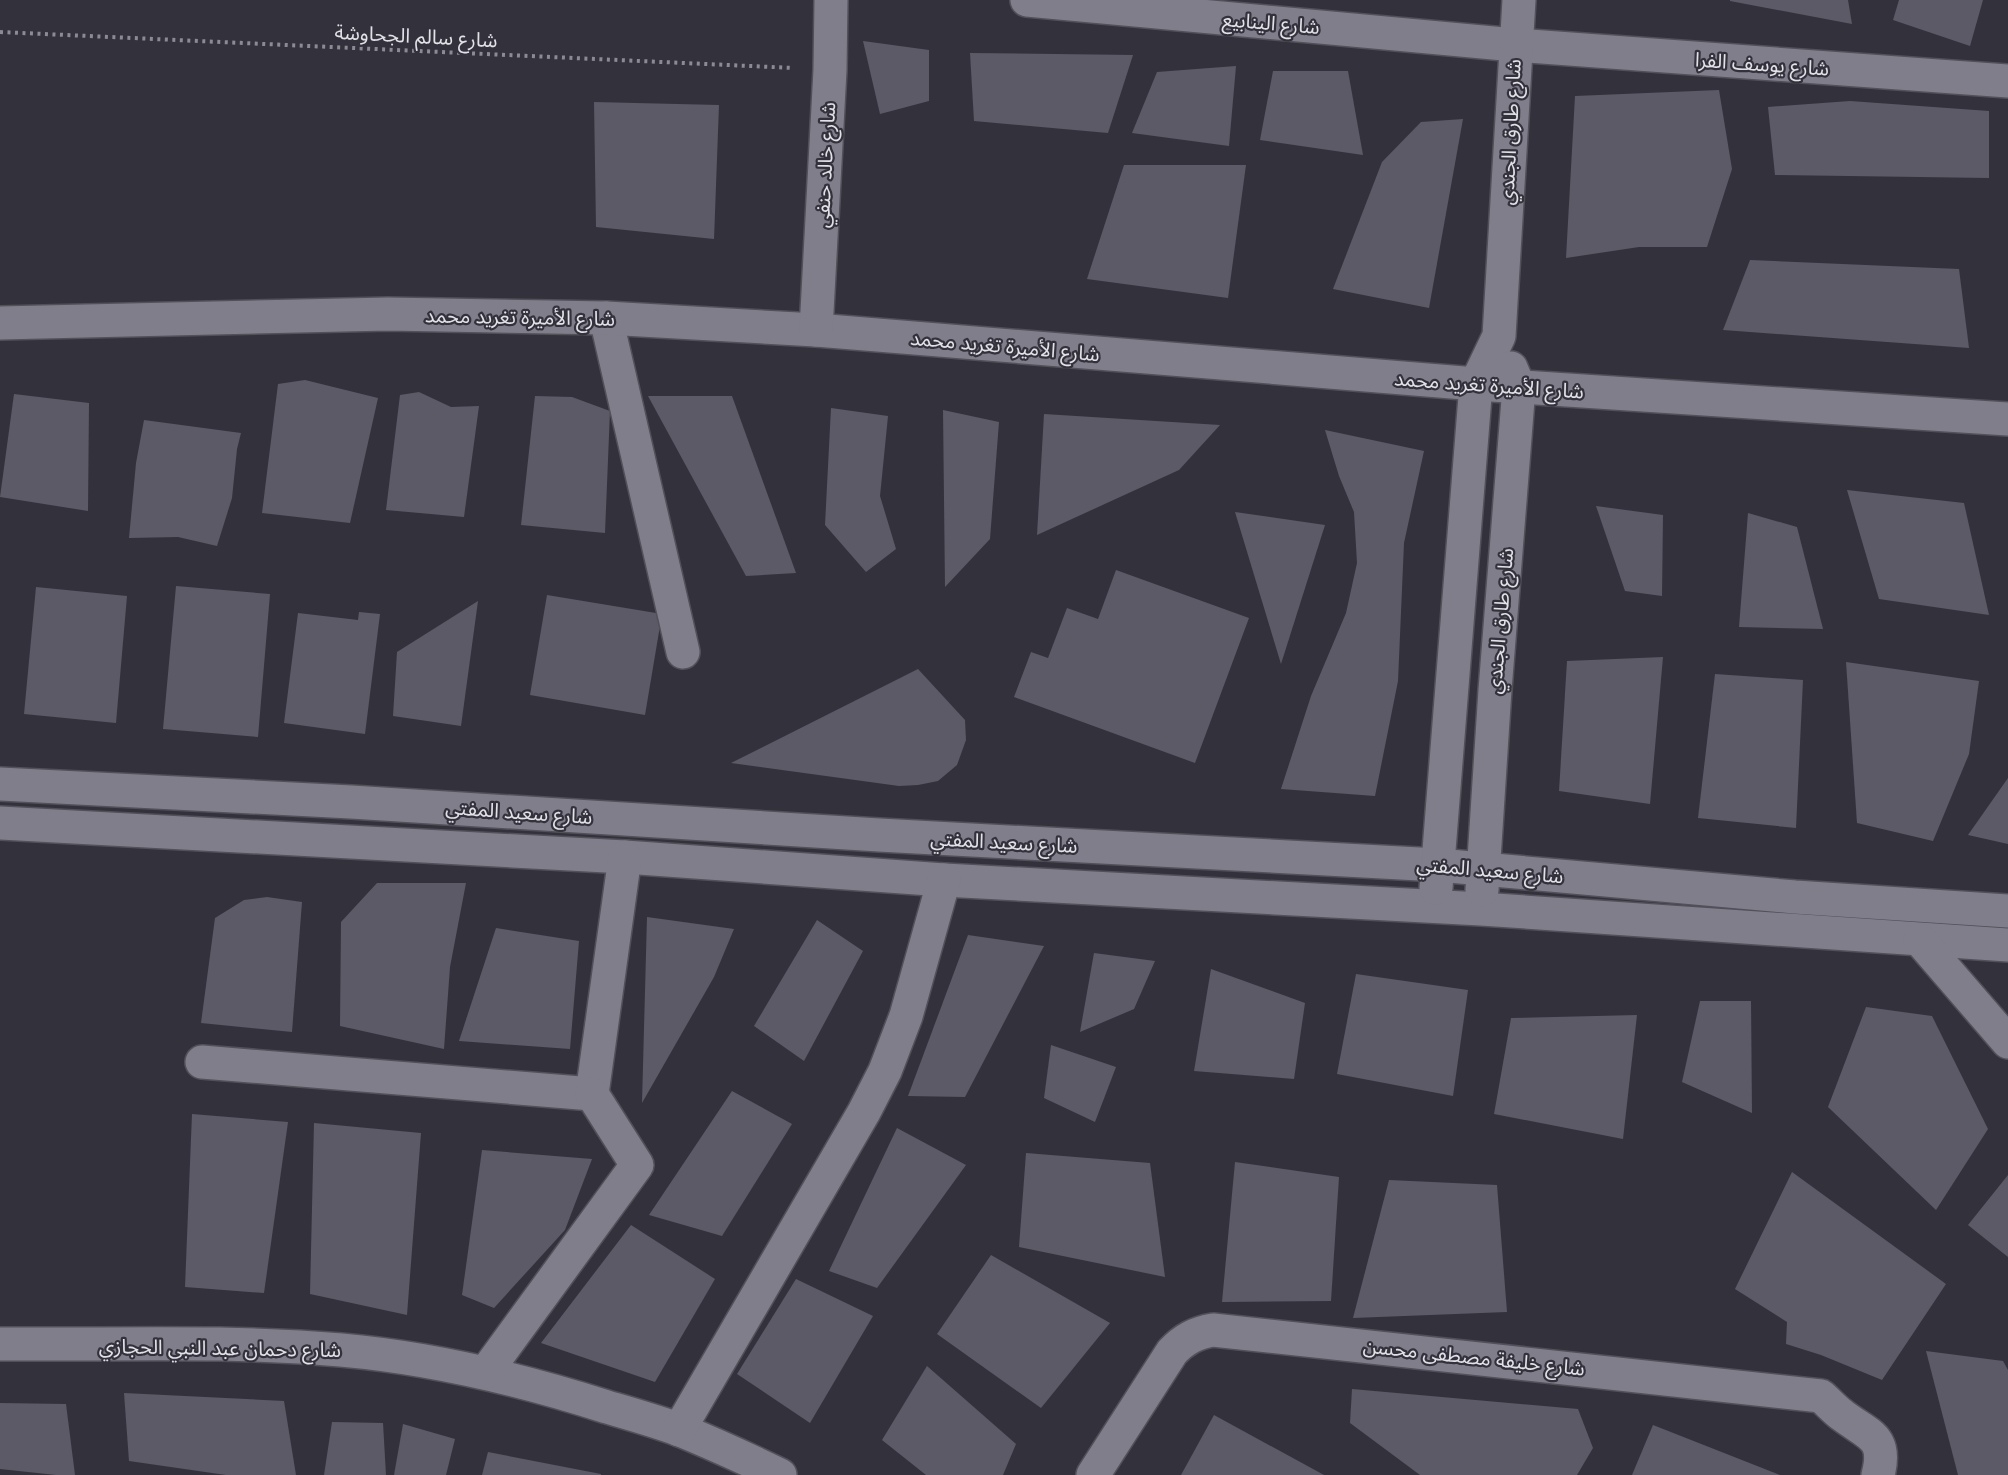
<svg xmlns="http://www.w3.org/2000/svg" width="2008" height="1475" viewBox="0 0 2008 1475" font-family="Lora,'Noto Sans Arabic',serif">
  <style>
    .building { fill: #5b5a66 }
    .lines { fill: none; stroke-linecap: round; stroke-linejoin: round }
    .minor-casing { stroke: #52515a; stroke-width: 36 }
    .path { stroke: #8c8b94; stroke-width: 4; stroke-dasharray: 3 4.5; stroke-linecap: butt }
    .minor { stroke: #7f7e8a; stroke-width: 33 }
    .labels { text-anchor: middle; stroke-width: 4.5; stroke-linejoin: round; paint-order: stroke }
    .street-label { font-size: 20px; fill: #e2e1e8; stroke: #33323c }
  </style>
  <rect width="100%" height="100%" fill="#33323c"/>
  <g class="building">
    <polygon points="1730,0 1848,0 1852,24 1730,1"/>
    <polygon points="1899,0 1983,0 1970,46 1893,20"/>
    <polygon points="863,41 929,50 929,101 880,114"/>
    <polygon points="970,53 1133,55 1108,133 974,121"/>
    <polygon points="1236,66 1229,146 1132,133 1157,72"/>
    <polygon points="1273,71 1348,71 1363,155 1260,140"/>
    <polygon points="1719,90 1732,169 1707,247 1639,247 1566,258 1575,96"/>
    <polygon points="1850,101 1989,111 1989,178 1775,175 1768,107"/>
    <polygon points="594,102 719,105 714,239 596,227"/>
    <polygon points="1463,119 1429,308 1333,289 1382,162 1421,122"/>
    <polygon points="1124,165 1246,165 1228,298 1087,279"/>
    <polygon points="1750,260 1959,269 1969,348 1723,330"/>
    <polygon points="305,380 378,398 350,523 262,513 278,384"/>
    <polygon points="419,392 451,407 479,406 464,517 386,510 400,395"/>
    <polygon points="14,394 89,403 88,511 0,497"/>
    <polygon points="535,396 572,397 610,411 605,533 521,525"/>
    <polygon points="648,396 732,396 796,573 746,576"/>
    <polygon points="831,408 888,416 880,496 896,549 866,572 825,525"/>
    <polygon points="943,410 999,422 990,539 945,587"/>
    <polygon points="1044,414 1220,425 1179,470 1037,535"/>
    <polygon points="144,420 241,433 237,449 232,498 217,546 178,537 129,538 136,463"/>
    <polygon points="1325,430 1424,451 1404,543 1398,681 1375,796 1281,789 1311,696 1346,613 1357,563 1354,512 1339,476"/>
    <polygon points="1847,490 1964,503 1989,615 1879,599"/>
    <polygon points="1596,506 1663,515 1662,596 1625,591"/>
    <polygon points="1235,512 1325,525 1281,664"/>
    <polygon points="1748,513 1797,527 1823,629 1739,627"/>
    <polygon points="1116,570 1249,618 1195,763 1014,697 1031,652 1048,658 1067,608 1098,619"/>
    <polygon points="176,586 270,594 258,737 163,729"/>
    <polygon points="36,587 127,596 116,723 24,714"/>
    <polygon points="547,595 662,614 645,715 530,695"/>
    <polygon points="478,601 461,726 393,716 397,652"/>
    <polygon points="359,612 380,614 365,734 284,723 298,613 358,620"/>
    <polygon points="1663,657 1650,804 1559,791 1567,661"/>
    <polygon points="1846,662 1979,681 1969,754 1933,841 1857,823"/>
    <polygon points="918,669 965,720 966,740 957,765 938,781 918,785 899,786 731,763"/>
    <polygon points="1715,674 1803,680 1796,828 1698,818"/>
    <polygon points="2008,778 2008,844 1968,835"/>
    <polygon points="377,883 466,883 450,967 444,1049 340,1026 341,922"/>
    <polygon points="267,897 302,902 292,1032 201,1023 215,918 244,900"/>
    <polygon points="647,917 734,929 714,977 642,1103"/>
    <polygon points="817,920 863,951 804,1061 754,1026"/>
    <polygon points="496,928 579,941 570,1049 459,1041"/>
    <polygon points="968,935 1044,946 965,1097 908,1096"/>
    <polygon points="1094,953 1155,961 1134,1009 1080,1032"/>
    <polygon points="1211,969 1305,1003 1294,1079 1194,1071"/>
    <polygon points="1356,974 1468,990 1453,1096 1337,1074"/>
    <polygon points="1700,1001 1751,1001 1752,1113 1682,1082"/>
    <polygon points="1866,1007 1932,1016 1988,1129 1936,1210 1828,1107"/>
    <polygon points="1637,1015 1623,1139 1494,1114 1511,1018"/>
    <polygon points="1051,1045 1116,1067 1095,1122 1044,1098"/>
    <polygon points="732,1091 792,1124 722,1236 649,1215"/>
    <polygon points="192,1114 288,1122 264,1293 185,1287"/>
    <polygon points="314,1123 421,1133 407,1315 310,1294"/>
    <polygon points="897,1128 966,1165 877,1288 829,1271"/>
    <polygon points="482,1150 592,1159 565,1230 494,1308 462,1295"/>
    <polygon points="1026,1153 1150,1163 1165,1277 1019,1247"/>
    <polygon points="1235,1162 1339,1177 1331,1301 1222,1302"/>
    <polygon points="1792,1172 1946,1284 1882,1380 1821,1355 1786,1344 1787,1322 1735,1289"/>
    <polygon points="2008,1175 2008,1257 1968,1225"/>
    <polygon points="1389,1180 1497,1185 1507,1312 1353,1318"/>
    <polygon points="631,1225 715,1279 655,1382 541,1343"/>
    <polygon points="991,1255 1110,1323 1041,1408 937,1334"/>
    <polygon points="796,1279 873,1316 810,1423 737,1374"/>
    <polygon points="1926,1351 2003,1361 2008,1370 2008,1475 1958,1475"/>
    <polygon points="927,1366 1016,1444 1003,1475 926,1475 882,1440"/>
    <polygon points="1352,1389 1578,1409 1593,1448 1577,1475 1420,1475 1350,1423"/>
    <polygon points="124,1393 284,1401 296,1475 226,1475 129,1461"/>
    <polygon points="0,1403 66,1404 75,1475 56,1475 0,1469"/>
    <polygon points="1214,1415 1324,1475 1181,1475"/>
    <polygon points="332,1422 383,1423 386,1475 324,1475"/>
    <polygon points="403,1424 455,1439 446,1475 394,1475"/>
    <polygon points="1653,1425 1780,1475 1632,1475"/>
    <polygon points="488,1452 601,1474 601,1475 482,1475"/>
  </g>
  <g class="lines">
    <defs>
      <g id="minor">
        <polyline points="1027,0 1515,45 2008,81"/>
        <polyline points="606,318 683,652"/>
        <polyline points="0,323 388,314 606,318 816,330 1476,384 2008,419"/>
        <polyline points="816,330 830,70 831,0"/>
        <polyline points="0,784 351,802 879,835 1438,865 1795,897 2008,911"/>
        <polyline points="0,823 625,857 944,880 1481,909 2008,945"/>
        <polyline points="1436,888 1476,384 1499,336 1519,0"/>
        <polyline points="1482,890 1495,690 1519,387 1511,368"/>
        <polyline points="1920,940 2008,1042"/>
        <polyline points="202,1062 592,1094 625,857"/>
        <path d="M 0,1344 C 113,1345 228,1340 341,1350 C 432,1358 520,1379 607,1407 C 631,1414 656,1421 680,1430 C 714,1444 747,1459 780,1475"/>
        <polyline points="486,1372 637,1165 592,1094"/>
        <polyline points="679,1430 864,1112 885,1071 906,1016 944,880"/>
        <path d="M 1093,1475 L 1172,1352 C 1184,1339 1196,1333 1213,1330 L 1821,1396 C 1828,1402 1835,1410 1842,1415 C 1868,1435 1888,1436 1878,1475"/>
      </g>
    </defs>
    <use href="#minor" class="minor-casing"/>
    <polyline class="path" points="0,32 794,68"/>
    <use href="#minor" class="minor"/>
  </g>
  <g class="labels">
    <g class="street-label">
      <text transform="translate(1271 23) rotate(5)" y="7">شارع الينابيع</text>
      <text transform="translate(416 36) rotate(3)" y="7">شارع سالم الجحاوشة</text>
      <text transform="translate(1762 64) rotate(4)" y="7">شارع يوسف الفرا</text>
      <text transform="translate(1510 132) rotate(-87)" y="7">شارع طارق الجندي</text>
      <text transform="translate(825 165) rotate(-87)" y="7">شارع خالد حنفي</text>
      <text transform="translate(520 317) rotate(1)" y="7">شارع الأميرة تغريد محمد</text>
      <text transform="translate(1005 346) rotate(5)" y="7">شارع الأميرة تغريد محمد</text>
      <text transform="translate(1489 385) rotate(4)" y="7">شارع الأميرة تغريد محمد</text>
      <text transform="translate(1500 621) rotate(-85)" y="7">شارع طارق الجندي</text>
      <text transform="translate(519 812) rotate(4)" y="7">شارع سعيد المفتي</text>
      <text transform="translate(1004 842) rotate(3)" y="7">شارع سعيد المفتي</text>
      <text transform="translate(1490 870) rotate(5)" y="7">شارع سعيد المفتي</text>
      <text transform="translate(220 1348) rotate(1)" y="7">شارع دحمان عبد النبي الحجازي</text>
      <text transform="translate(1474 1357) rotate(6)" y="7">شارع خليفة مصطفى محسن</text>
    </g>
  </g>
</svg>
